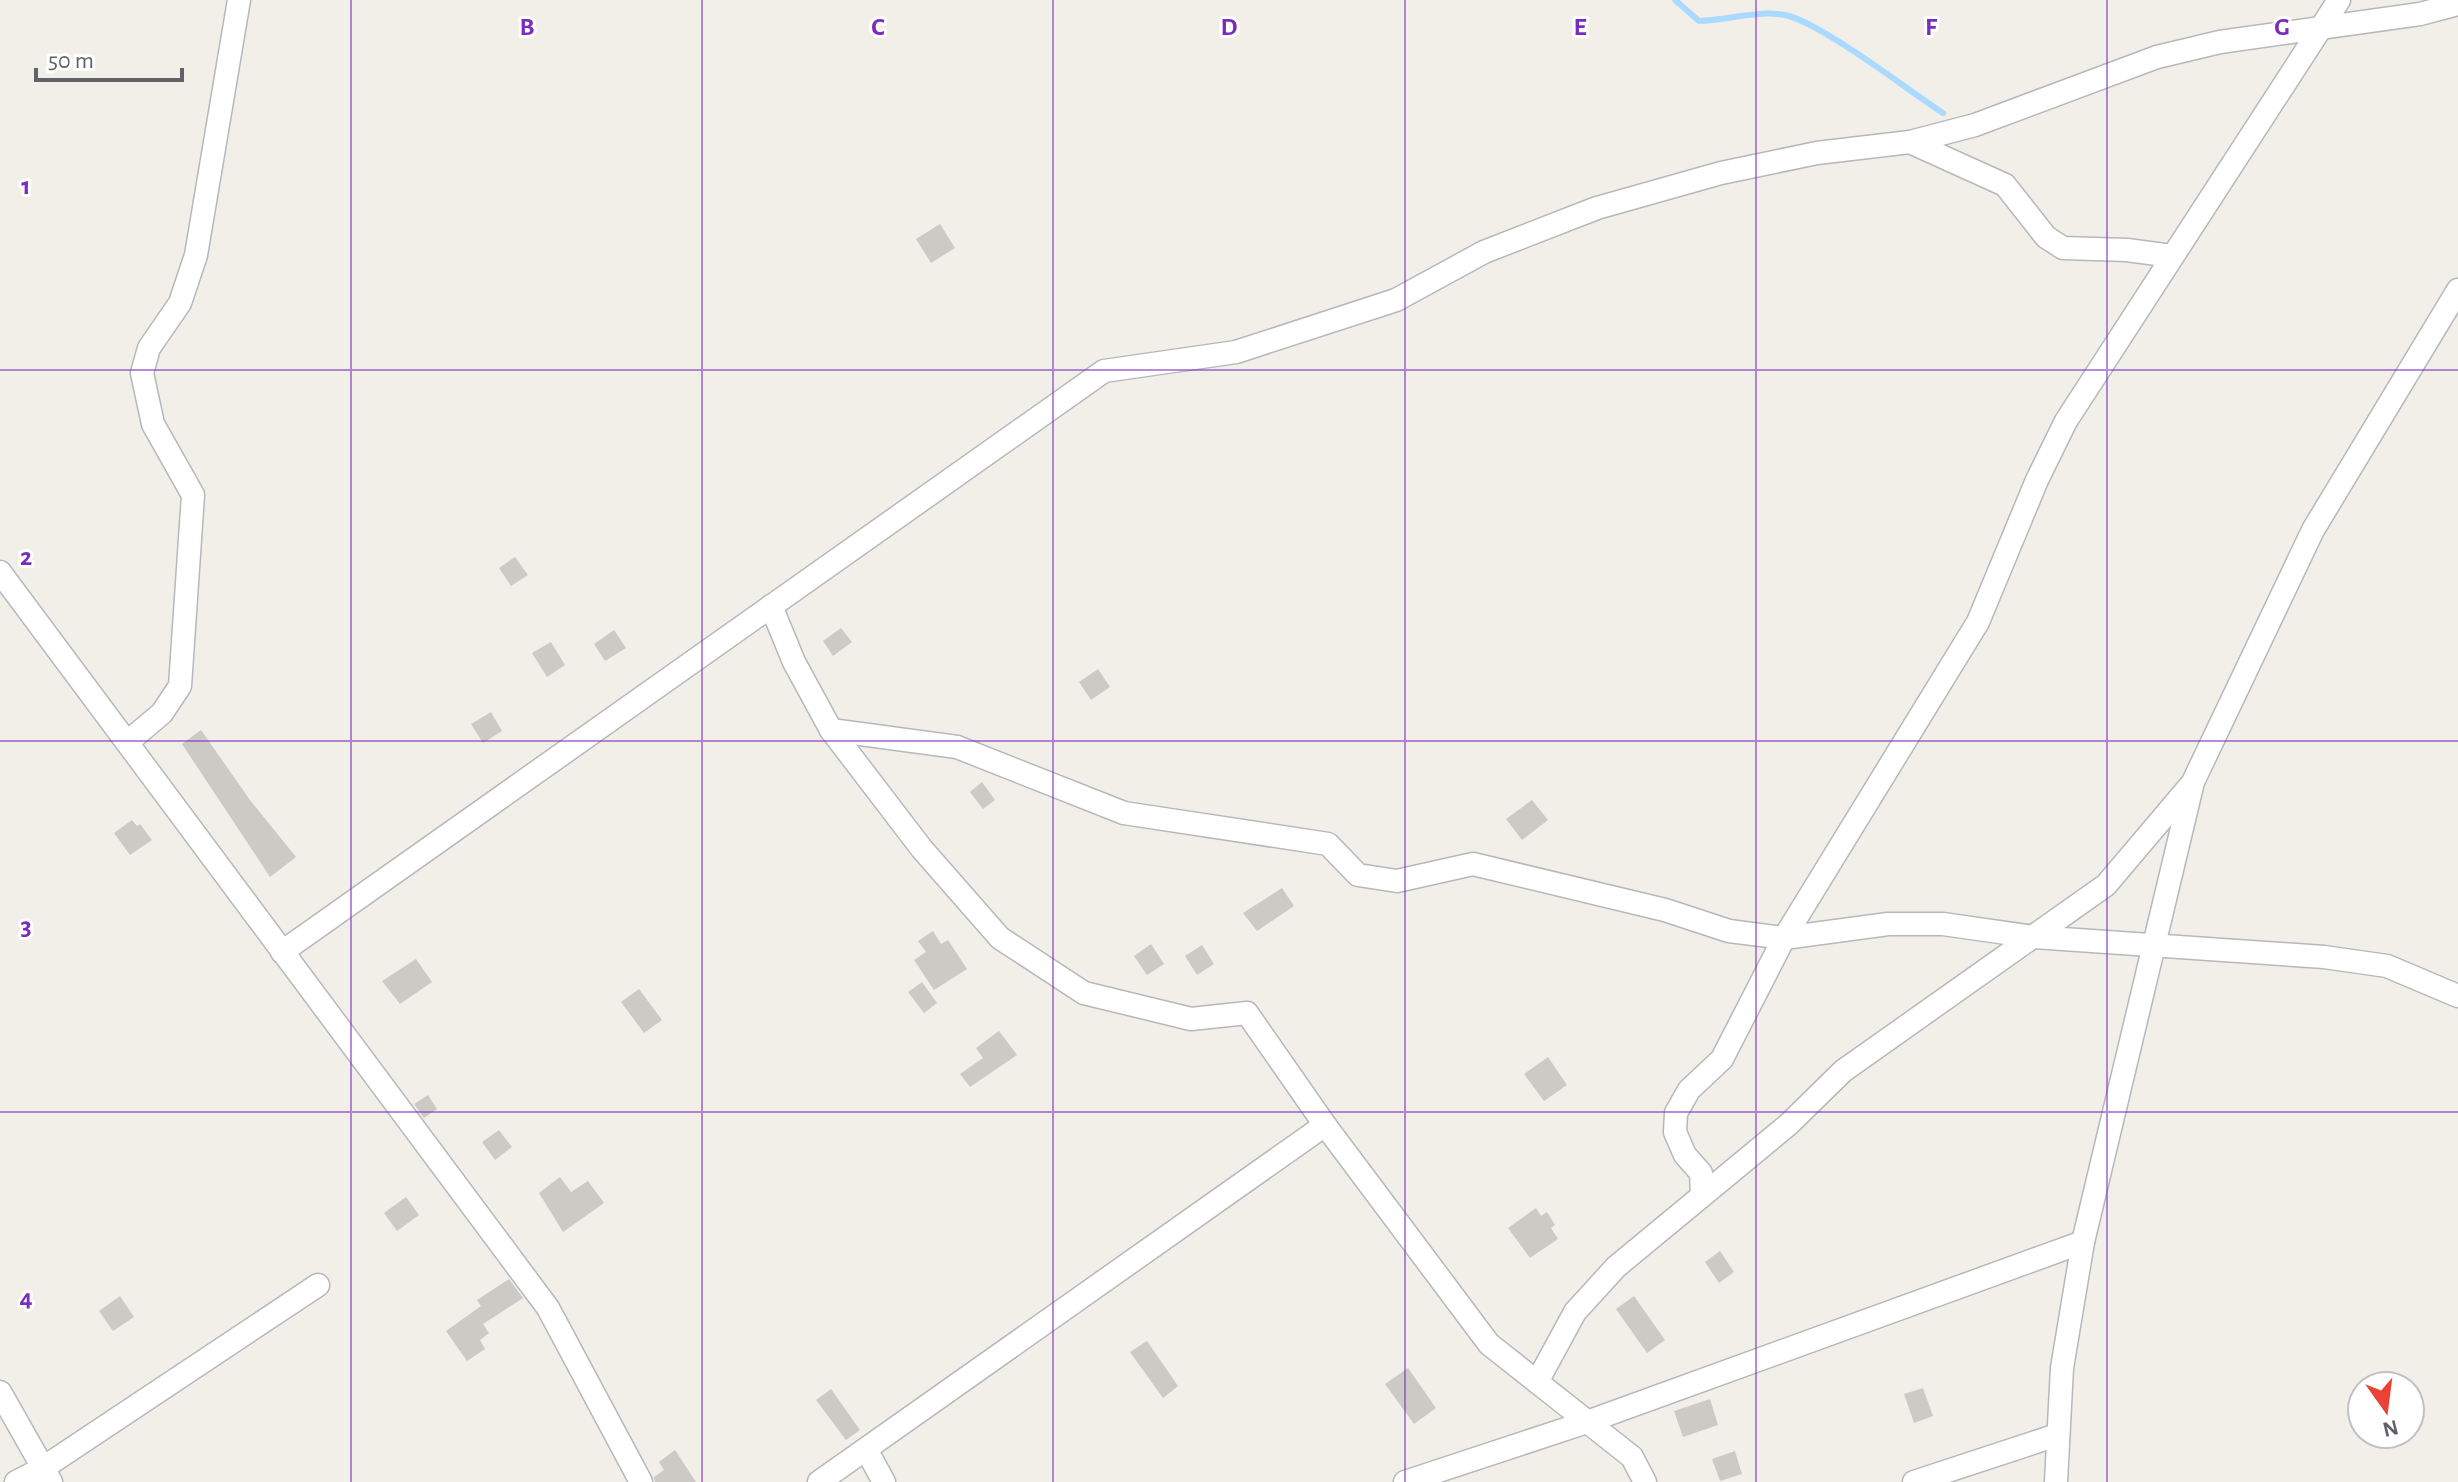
<svg xmlns="http://www.w3.org/2000/svg" width="2458" height="1482" viewBox="0 0 2458 1482" font-family="'Alegreya Sans',sans-serif">
  <style>
    .lines { fill: none; stroke-linecap: round; stroke-linejoin: round }
    .stream { stroke: #aadaff; stroke-width: 6 }
    .building { fill: #cccac5 }
    .minor-casing { stroke: #b5b8bc; stroke-width: 25 }
    .minor { stroke: #fff; stroke-width: 22 }
    .grid { fill: none; stroke: #7b2cbf; stroke-width: 2; stroke-opacity: 0.55 }
    .grid-label { font-size: 26px; text-anchor: middle; font-weight: bold; fill: #7b2cbf; stroke: #fff; stroke-width: 6; stroke-linejoin: round; paint-order: stroke }
  </style>
  <rect width="100%" height="100%" fill="#f1efe8"/>
  <g class="lines">
    <path class="stream" d="M 1675,0 L 1699,21 C 1729,20 1756,10 1785,15 C 1820,22 1909,91 1943,113"/>
  </g>
  <g class="building">
    <polygon points="940,224 955,248 931,263 916,239"/>
    <polygon points="515,557 528,575 511,586 499,568"/>
    <polygon points="841,628 852,642 833,656 823,641"/>
    <polygon points="614,630 626,648 605,661 594,644"/>
    <polygon points="551,642 565,665 547,677 532,653"/>
    <polygon points="1098,669 1110,687 1091,700 1079,682"/>
    <polygon points="491,712 502,731 483,743 471,724"/>
    <polygon points="201,730 250,800 296,857 270,877 182,744"/>
    <polygon points="982,782 995,800 983,809 970,792"/>
    <polygon points="1532,800 1548,820 1522,840 1506,819"/>
    <polygon points="132,820 137,826 140,824 152,840 130,855 114,833"/>
    <polygon points="1282,888 1294,906 1257,931 1243,913"/>
    <polygon points="933,931 941,944 948,940 967,969 934,990 914,960 926,952 918,941"/>
    <polygon points="1151,944 1164,964 1147,975 1134,956"/>
    <polygon points="1202,945 1214,964 1197,975 1185,956"/>
    <polygon points="416,959 432,982 400,1004 382,981"/>
    <polygon points="922,982 937,1003 924,1013 908,992"/>
    <polygon points="639,989 662,1020 644,1033 621,1002"/>
    <polygon points="999,1031 1017,1055 970,1087 960,1074 983,1058 976,1048"/>
    <polygon points="1548,1057 1567,1085 1544,1101 1524,1074"/>
    <polygon points="428,1095 437,1109 424,1118 414,1104"/>
    <polygon points="499,1130 512,1147 495,1160 482,1142"/>
    <polygon points="560,1177 571,1192 588,1181 604,1203 563,1232 539,1193"/>
    <polygon points="406,1197 419,1215 397,1231 384,1213"/>
    <polygon points="1536,1208 1541,1216 1547,1212 1555,1225 1551,1228 1558,1239 1530,1258 1508,1228"/>
    <polygon points="1720,1251 1734,1272 1719,1283 1705,1262"/>
    <polygon points="509,1279 523,1298 483,1324 489,1333 480,1340 485,1349 467,1361 446,1331 481,1306 477,1300"/>
    <polygon points="120,1296 134,1317 113,1331 99,1311"/>
    <polygon points="1634,1296 1665,1340 1647,1353 1616,1309"/>
    <polygon points="1147,1341 1178,1386 1163,1398 1130,1352"/>
    <polygon points="1408,1368 1436,1408 1414,1424 1385,1384"/>
    <polygon points="1923,1388 1933,1416 1914,1423 1904,1394"/>
    <polygon points="831,1389 860,1430 846,1440 816,1400"/>
    <polygon points="1710,1399 1718,1425 1683,1437 1674,1411"/>
    <polygon points="675,1450 696,1482 655,1482 654,1477 664,1470 659,1462"/>
    <polygon points="1735,1451 1742,1474 1720,1481 1712,1459"/>
  </g>
  <g class="lines">
    <defs>
      <g id="minor">
        <polyline points="1910,142 2005,185 2046,237 2063,248 2127,250 2172,256"/>
        <polyline points="0,572 548,1308 641,1482"/>
        <polyline points="771,606 794,662 831,730 922,849 1000,938 1084,993 1191,1019 1247,1013 1325,1125 1489,1344 1632,1457 1645,1482"/>
        <polyline points="831,730 957,747 1124,813 1328,844 1358,875 1397,881 1473,864 1665,910 1729,931 1784,938 1888,924 1943,924 2034,937 2324,957 2387,966 2458,996"/>
        <polyline points="129,741 162,713 180,686 193,495 153,424 142,373 149,348 180,303 196,255 239,0"/>
        <polyline points="282,952 1104,371 1236,352 1396,300 1484,252 1597,208 1721,173 1817,153 1910,142 1975,125 2157,57 2220,42 2420,14 2458,4"/>
        <polyline points="1702,1195 1701,1173 1685,1155 1675,1132 1676,1113 1689,1090 1722,1059 1784,938 1978,622 2037,480 2066,421 2339,0"/>
        <polyline points="1537,1382 1575,1312 1616,1267 1789,1124 1843,1071 2106,885 2189,787"/>
        <polyline points="0,1392 51,1482"/>
        <polyline points="867,1451 884,1482"/>
        <polyline points="16,1482 43,1468 318,1285"/>
        <polyline points="819,1482 1325,1125"/>
        <polyline points="1405,1482 1587,1422 2083,1242"/>
        <polyline points="1914,1482 2057,1435"/>
        <polyline points="2056,1482 2062,1368 2083,1242 2193,782 2313,530 2458,290"/>
      </g>
    </defs>
    <use href="#minor" class="minor-casing"/>
    <use href="#minor" class="minor"/>
  </g>
  <path class="grid" d="M 351,0 L 351,1482M 702,0 L 702,1482M 1053,0 L 1053,1482M 1405,0 L 1405,1482M 1756,0 L 1756,1482M 2107,0 L 2107,1482M 0,370 L 2458,370M 0,741 L 2458,741M 0,1112 L 2458,1112"/>
  <g class="grid-label">
    <text x="527" y="35">B</text>
    <text x="878" y="35">C</text>
    <text x="1229" y="35">D</text>
    <text x="1580" y="35">E</text>
    <text x="1931" y="35">F</text>
    <text x="2282" y="35">G</text>
    <text x="26" y="194">1</text>
    <text x="26" y="565">2</text>
    <text x="26" y="935">3</text>
    <text x="26" y="1306">4</text>
  </g>
  <g transform="translate(2386 1410) rotate(166)"><circle r="38" fill="#ffffff" stroke="#bfc1c3" stroke-width="2"/>
  <path d="M0-6L14 30L0 20L-14 30Z" fill="#ea4335"/>
  <text y="-12" font-size="22" font-weight="bold" text-anchor="middle" fill="#5f6368">N</text>
  </g>
  <path d="M36 68v12h146v-12" fill="none" stroke="#5f6368" stroke-width="4"/>
  <text x="48" y="68" font-size="24" fill="#5f6368" stroke="#ffffff" stroke-width="6" paint-order="stroke">50 m</text>
</svg>
